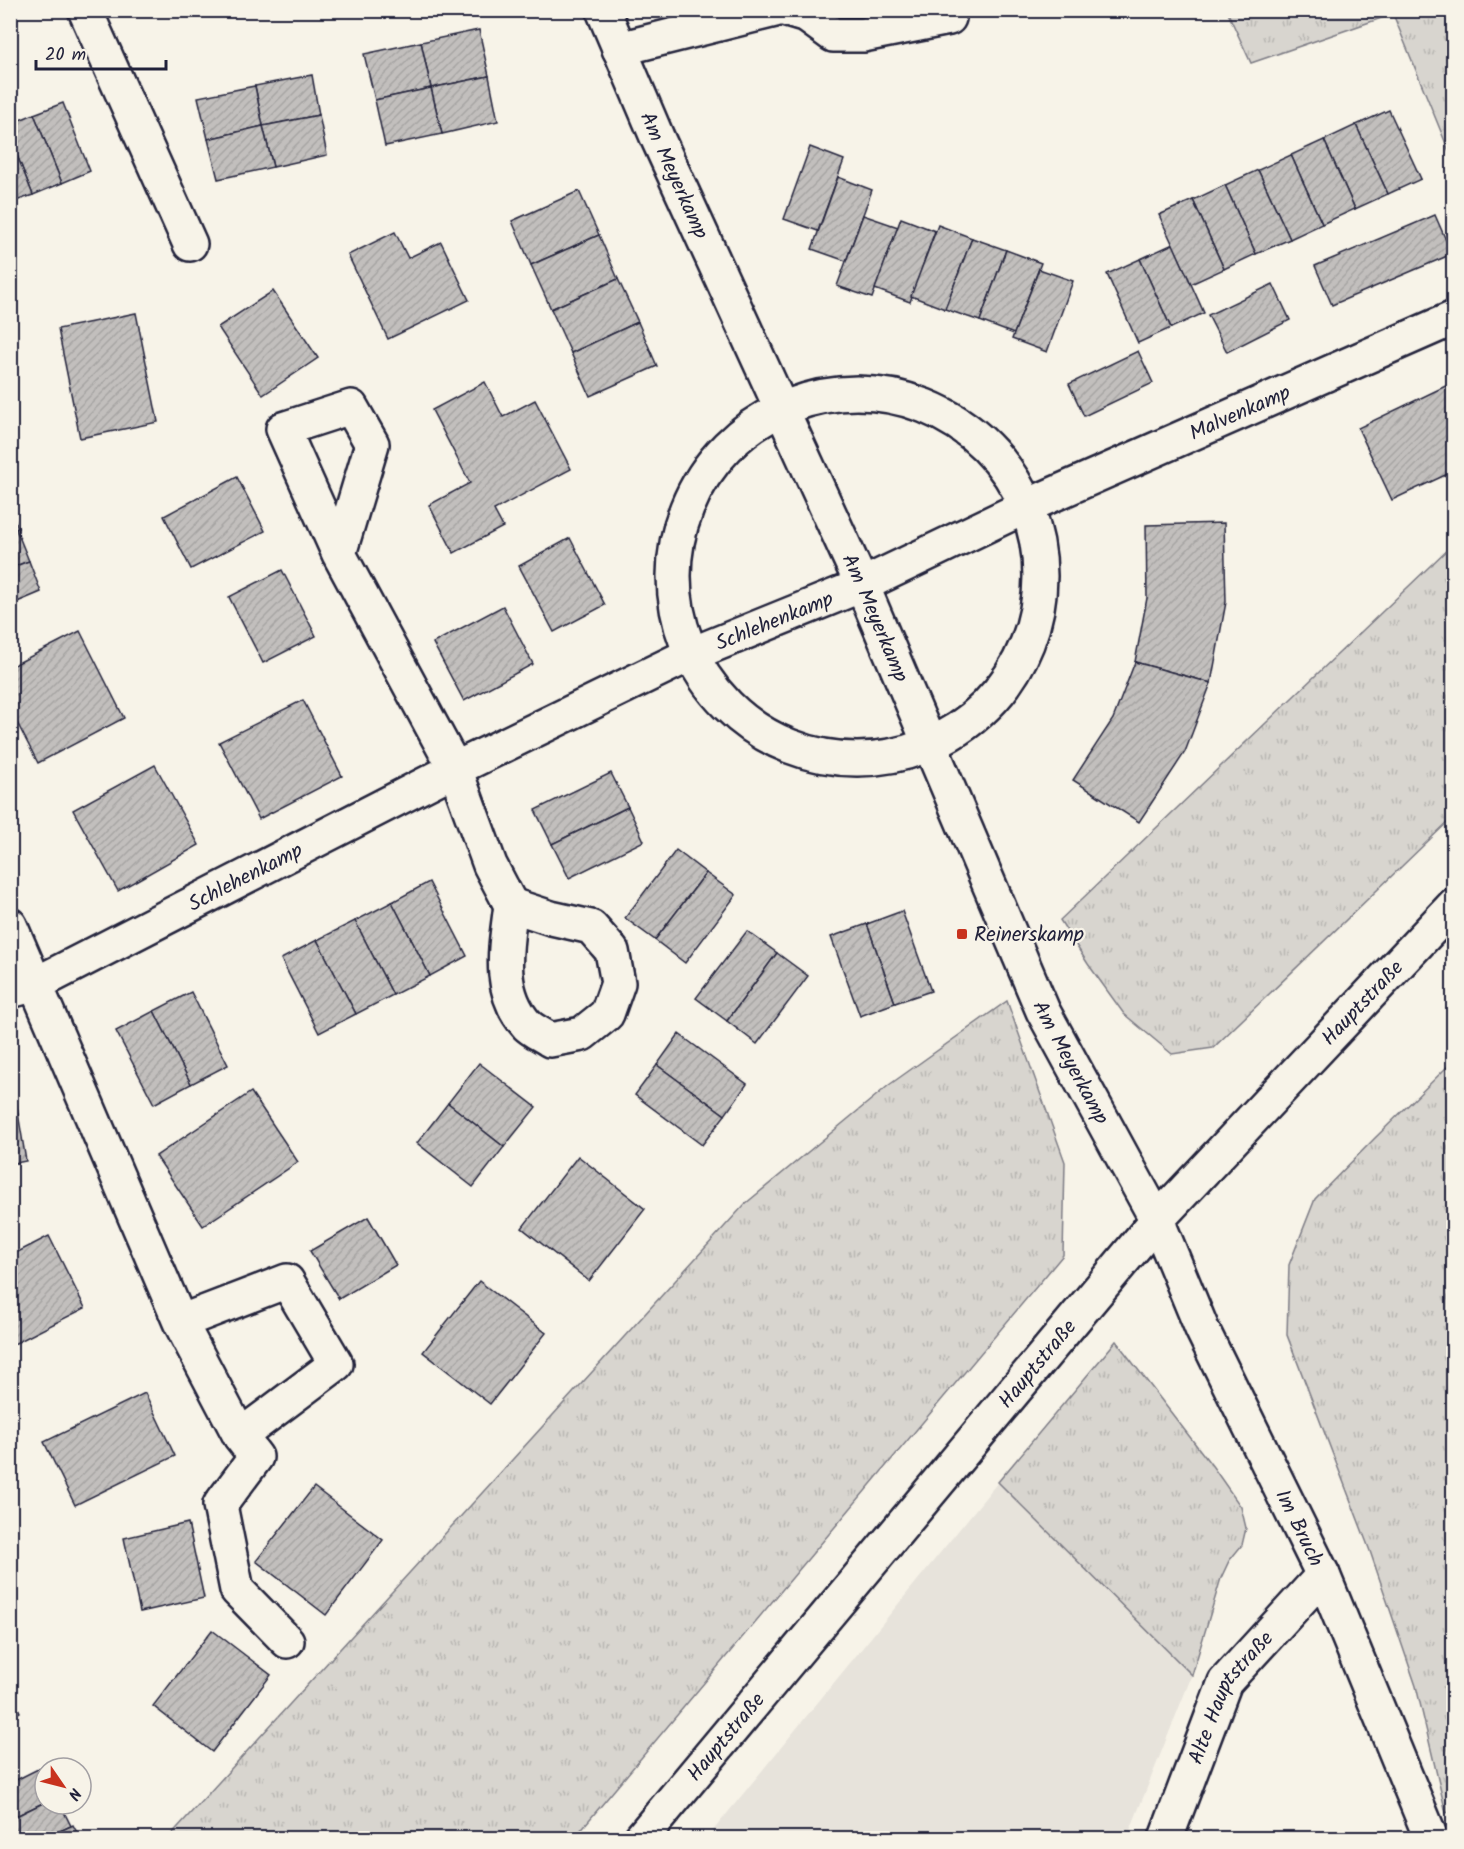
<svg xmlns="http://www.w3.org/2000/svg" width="1464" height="1849" viewBox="0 0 1464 1849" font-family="Kalam,sans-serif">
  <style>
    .built { fill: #e7e3db }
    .grass { fill: url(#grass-tufts); stroke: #7d7c85; stroke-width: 1.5 }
    .building { fill: url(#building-hatch); stroke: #22223b; stroke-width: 1.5 }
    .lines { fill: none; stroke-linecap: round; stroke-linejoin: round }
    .minor-casing { stroke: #22223b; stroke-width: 38 }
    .major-casing { stroke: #22223b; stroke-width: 38 }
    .minor { stroke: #f7f3e8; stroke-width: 33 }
    .major { stroke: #f7f3e8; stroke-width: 33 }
    .poi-dot { fill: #c8321e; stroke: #f7f3e8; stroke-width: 2 }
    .labels { text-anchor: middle; stroke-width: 4.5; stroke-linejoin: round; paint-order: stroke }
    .street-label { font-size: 21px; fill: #22223b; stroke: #f7f3e8 }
    .poi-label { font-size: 21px; fill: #22223b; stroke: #f7f3e8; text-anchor: start }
  </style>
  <defs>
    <pattern id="grass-tufts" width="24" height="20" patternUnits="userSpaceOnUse" patternTransform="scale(1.5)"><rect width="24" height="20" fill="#d8d5cf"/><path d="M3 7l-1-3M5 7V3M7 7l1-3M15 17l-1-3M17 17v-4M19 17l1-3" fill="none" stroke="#b9b7b3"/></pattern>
    <pattern id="building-hatch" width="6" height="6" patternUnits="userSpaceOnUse" patternTransform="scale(1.5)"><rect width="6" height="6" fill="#c2bfbd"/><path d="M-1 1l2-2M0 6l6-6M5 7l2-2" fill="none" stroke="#a6a4a3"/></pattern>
  </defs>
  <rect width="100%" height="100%" fill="#f7f3e8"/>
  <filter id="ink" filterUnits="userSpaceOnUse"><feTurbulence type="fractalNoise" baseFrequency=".0167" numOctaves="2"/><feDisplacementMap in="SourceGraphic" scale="12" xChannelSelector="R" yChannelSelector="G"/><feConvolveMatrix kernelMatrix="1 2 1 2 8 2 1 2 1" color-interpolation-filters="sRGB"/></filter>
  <g filter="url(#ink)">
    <polygon class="built" points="998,1482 1192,1675 1127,1838 707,1838"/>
    <g class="grass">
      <polygon points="1227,11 1453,11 1453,161 1393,14 1251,63"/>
      <polygon points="1453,544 1453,817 1213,1048 1172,1054 1124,1014 1088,964 1060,920"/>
      <polygon points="1007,1001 1065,1162 1063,1255 574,1838 168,1838 745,1204 889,1085"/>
      <polygon points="1453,1061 1454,1810 1446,1813 1416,1686 1370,1551 1287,1335 1289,1265 1315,1199 1374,1139"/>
      <polygon points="1116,1341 1213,1467 1241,1507 1246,1528 1242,1545 1229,1561 1221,1578 1192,1675 998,1482"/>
    </g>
    <g class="building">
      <polygon points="479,30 489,76 431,88 421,42"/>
      <polygon points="421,42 431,88 375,100 364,54"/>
      <polygon points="312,75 319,115 263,126 255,86"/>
      <polygon points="489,76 498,121 442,134 431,88"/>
      <polygon points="255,86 263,126 208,139 198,97"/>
      <polygon points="431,88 442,134 385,146 375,100"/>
      <polygon points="63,103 90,171 62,183 34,114"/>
      <polygon points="1389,110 1421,179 1388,194 1356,125"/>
      <polygon points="34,114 62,183 33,195 10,138 10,124"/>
      <polygon points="319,115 327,155 273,167 263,126"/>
      <polygon points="1356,125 1388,194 1355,209 1324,140"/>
      <polygon points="263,126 273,167 218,179 208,139"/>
      <polygon points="10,138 33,195 10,203"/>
      <polygon points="1324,140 1355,209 1322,224 1291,155"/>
      <polygon points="810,147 844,160 818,231 784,219"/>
      <polygon points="1291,155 1322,224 1290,239 1258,170"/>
      <polygon points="1258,170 1290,239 1256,254 1225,185"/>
      <polygon points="838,177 872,190 846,261 812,249"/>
      <polygon points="1225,185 1256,254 1224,269 1193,200"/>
      <polygon points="579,191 599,235 531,265 512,221"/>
      <polygon points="1193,200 1224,269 1191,284 1159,215"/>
      <polygon points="863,215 898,227 872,298 837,286"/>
      <polygon points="1435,215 1452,254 1332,305 1315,266"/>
      <polygon points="901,218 935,231 910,302 875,289"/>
      <polygon points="938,225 972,238 945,309 911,296"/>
      <polygon points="395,232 408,258 441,242 469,300 388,339 348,255"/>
      <polygon points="599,235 618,279 551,309 531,265"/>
      <polygon points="972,238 1006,250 980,321 945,309"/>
      <polygon points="1173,244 1204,313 1171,328 1140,259"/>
      <polygon points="1006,250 1041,263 1014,334 980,321"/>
      <polygon points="1140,259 1171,328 1138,343 1107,274"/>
      <polygon points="1039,269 1073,281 1047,352 1012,339"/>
      <polygon points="618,279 638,322 571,353 551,309"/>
      <polygon points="1273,284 1290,320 1227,352 1208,315"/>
      <polygon points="273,291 318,358 263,395 218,327"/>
      <polygon points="136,313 158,422 80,438 58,329"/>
      <polygon points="638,322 657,366 590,396 571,353"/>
      <polygon points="1138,351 1153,383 1084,416 1069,384"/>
      <polygon points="485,382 503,417 535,400 571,469 494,510 503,527 454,553 429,505 470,483 432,410"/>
      <polygon points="1454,382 1454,471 1392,500 1358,428"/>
      <polygon points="237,477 265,531 191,569 164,516"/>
      <polygon points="10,509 18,528 10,531"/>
      <polygon points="1224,523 1226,602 1211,683 1135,662 1147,598 1146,525"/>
      <polygon points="16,529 29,561 10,568 10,531"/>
      <polygon points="570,538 605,605 554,632 519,566"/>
      <polygon points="29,561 41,592 10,605 10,568"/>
      <polygon points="282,570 316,636 263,663 229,597"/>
      <polygon points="503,606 533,664 464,701 433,643"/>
      <polygon points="80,631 124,718 38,763 10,709 10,667"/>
      <polygon points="1135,662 1211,683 1185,752 1139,822 1073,780 1113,719"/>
      <polygon points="303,700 342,776 259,819 219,742"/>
      <polygon points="155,765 199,845 118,891 73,810"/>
      <polygon points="611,773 628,807 552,844 535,810"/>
      <polygon points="628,807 644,841 569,878 552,844"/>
      <polygon points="676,850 706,873 655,940 625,918"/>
      <polygon points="706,873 736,895 685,963 655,940"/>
      <polygon points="429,882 467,956 430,976 392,902"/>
      <polygon points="392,902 430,976 393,995 355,921"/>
      <polygon points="902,911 931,991 895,1003 867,924"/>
      <polygon points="355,921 393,995 356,1014 317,940"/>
      <polygon points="867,924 895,1003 860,1016 831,937"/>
      <polygon points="747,931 777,953 727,1021 696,998"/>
      <polygon points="317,940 356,1014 319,1033 281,959"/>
      <polygon points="777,953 808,976 757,1044 727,1021"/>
      <polygon points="191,992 228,1065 191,1084 154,1011"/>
      <polygon points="154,1011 191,1084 154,1104 116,1031"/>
      <polygon points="679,1034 747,1084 725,1115 657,1065"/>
      <polygon points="479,1063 536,1107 504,1147 448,1103"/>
      <polygon points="657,1065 725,1115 702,1145 635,1095"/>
      <polygon points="10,1083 13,1083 26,1161 10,1164"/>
      <polygon points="251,1092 298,1162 203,1226 156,1156"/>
      <polygon points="448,1103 504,1147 473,1187 417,1143"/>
      <polygon points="578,1156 645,1209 589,1281 522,1228"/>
      <polygon points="368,1217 396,1265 339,1299 310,1251"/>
      <polygon points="49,1236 85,1308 10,1346 10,1256"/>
      <polygon points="479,1281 546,1333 490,1404 423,1352"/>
      <polygon points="145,1393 175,1456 75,1505 44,1442"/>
      <polygon points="314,1487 383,1540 326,1615 256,1561"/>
      <polygon points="188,1523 204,1598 140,1612 124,1538"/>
      <polygon points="212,1630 271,1675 212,1752 153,1706"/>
      <polygon points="10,1693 20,1712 10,1717"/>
      <polygon points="42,1767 45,1773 45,1802 10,1819 10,1783"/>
      <polygon points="45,1802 45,1804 60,1804 71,1826 45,1838 10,1838 10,1819"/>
      <polygon points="73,1825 80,1838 45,1838 71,1826"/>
    </g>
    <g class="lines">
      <defs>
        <g id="minor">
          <polyline points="85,10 190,244"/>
          <path id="s1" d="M 603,10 L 657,137 L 862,585 L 1043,1011 L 1157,1220 L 1202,1329 L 1323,1575 L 1431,1838"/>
          <polyline points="787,10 807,16 833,35 863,35 949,18"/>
          <polyline points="619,49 775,10"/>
          <circle cx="857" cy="576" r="183"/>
          <polyline points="339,554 372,444 351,407 283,429 339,554 455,769 490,865 511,905"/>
          <path d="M 511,905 L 551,918 L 591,927 L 612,951 L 618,983 L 607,1014 L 582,1034 L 550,1040 C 543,1035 533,1031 527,1025 C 496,991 506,946 511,905 Z"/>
          <polyline points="10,925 180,1322 240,1436 336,1364 287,1281 180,1322"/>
          <path id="s2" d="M 10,991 L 36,984 L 455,769 L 687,656 L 862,585 L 1027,506 L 1454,318"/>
          <polyline points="240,1436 256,1457 220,1505 237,1590 287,1641"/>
          <path id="s3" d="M 1166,1838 L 1225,1682 L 1323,1575"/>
        </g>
        <g id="major">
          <path id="s4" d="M 641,1838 L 1157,1220 L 1454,905"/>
        </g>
      </defs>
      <use href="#minor" class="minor-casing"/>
      <use href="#major" class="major-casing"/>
      <use href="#minor" class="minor"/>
      <use href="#major" class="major"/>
    </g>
  </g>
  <rect class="poi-dot" x="956" y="928" width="12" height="12" rx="3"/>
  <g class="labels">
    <g class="street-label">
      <text dy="7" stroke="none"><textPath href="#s1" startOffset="180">Am Meyerkamp</textPath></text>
      <text dy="7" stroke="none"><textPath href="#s2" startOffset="1360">Malvenkamp</textPath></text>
      <text dy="7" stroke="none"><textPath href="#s1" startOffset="666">Am Meyerkamp</textPath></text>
      <text dy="7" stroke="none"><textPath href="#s2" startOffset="850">Schlehenkamp</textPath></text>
      <text dy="7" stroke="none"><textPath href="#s2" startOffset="262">Schlehenkamp</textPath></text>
      <text dy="7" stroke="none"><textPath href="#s4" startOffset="1104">Hauptstraße</textPath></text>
      <text dy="7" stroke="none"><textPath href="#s1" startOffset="1152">Am Meyerkamp</textPath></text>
      <text dy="7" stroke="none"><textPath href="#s4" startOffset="618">Hauptstraße</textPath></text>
      <text dy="7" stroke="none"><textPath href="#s1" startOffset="1671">Im Bruch</textPath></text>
      <text dy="7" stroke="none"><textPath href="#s3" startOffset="156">Alte Hauptstraße</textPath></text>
      <text dy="7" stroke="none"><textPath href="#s4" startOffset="132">Hauptstraße</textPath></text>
    </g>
    <g class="poi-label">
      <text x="974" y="941">Reinerskamp</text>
    </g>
  </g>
  <rect width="1464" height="1849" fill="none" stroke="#f7f3e8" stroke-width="36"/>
  <rect x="18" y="18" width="1428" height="1813" fill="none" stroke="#22223b" stroke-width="2" filter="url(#ink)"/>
  <g transform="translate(63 1786) rotate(125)"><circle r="28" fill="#f7f3e8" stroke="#a29fa3" stroke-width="1.5"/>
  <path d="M0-4.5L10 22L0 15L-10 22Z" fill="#c8321e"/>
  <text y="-9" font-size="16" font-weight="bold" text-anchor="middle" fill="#22223b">N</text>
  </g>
  <path d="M36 60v9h130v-9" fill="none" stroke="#22223b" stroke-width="3"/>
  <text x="45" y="60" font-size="18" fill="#22223b" stroke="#f7f3e8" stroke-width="4.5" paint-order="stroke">20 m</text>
</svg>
